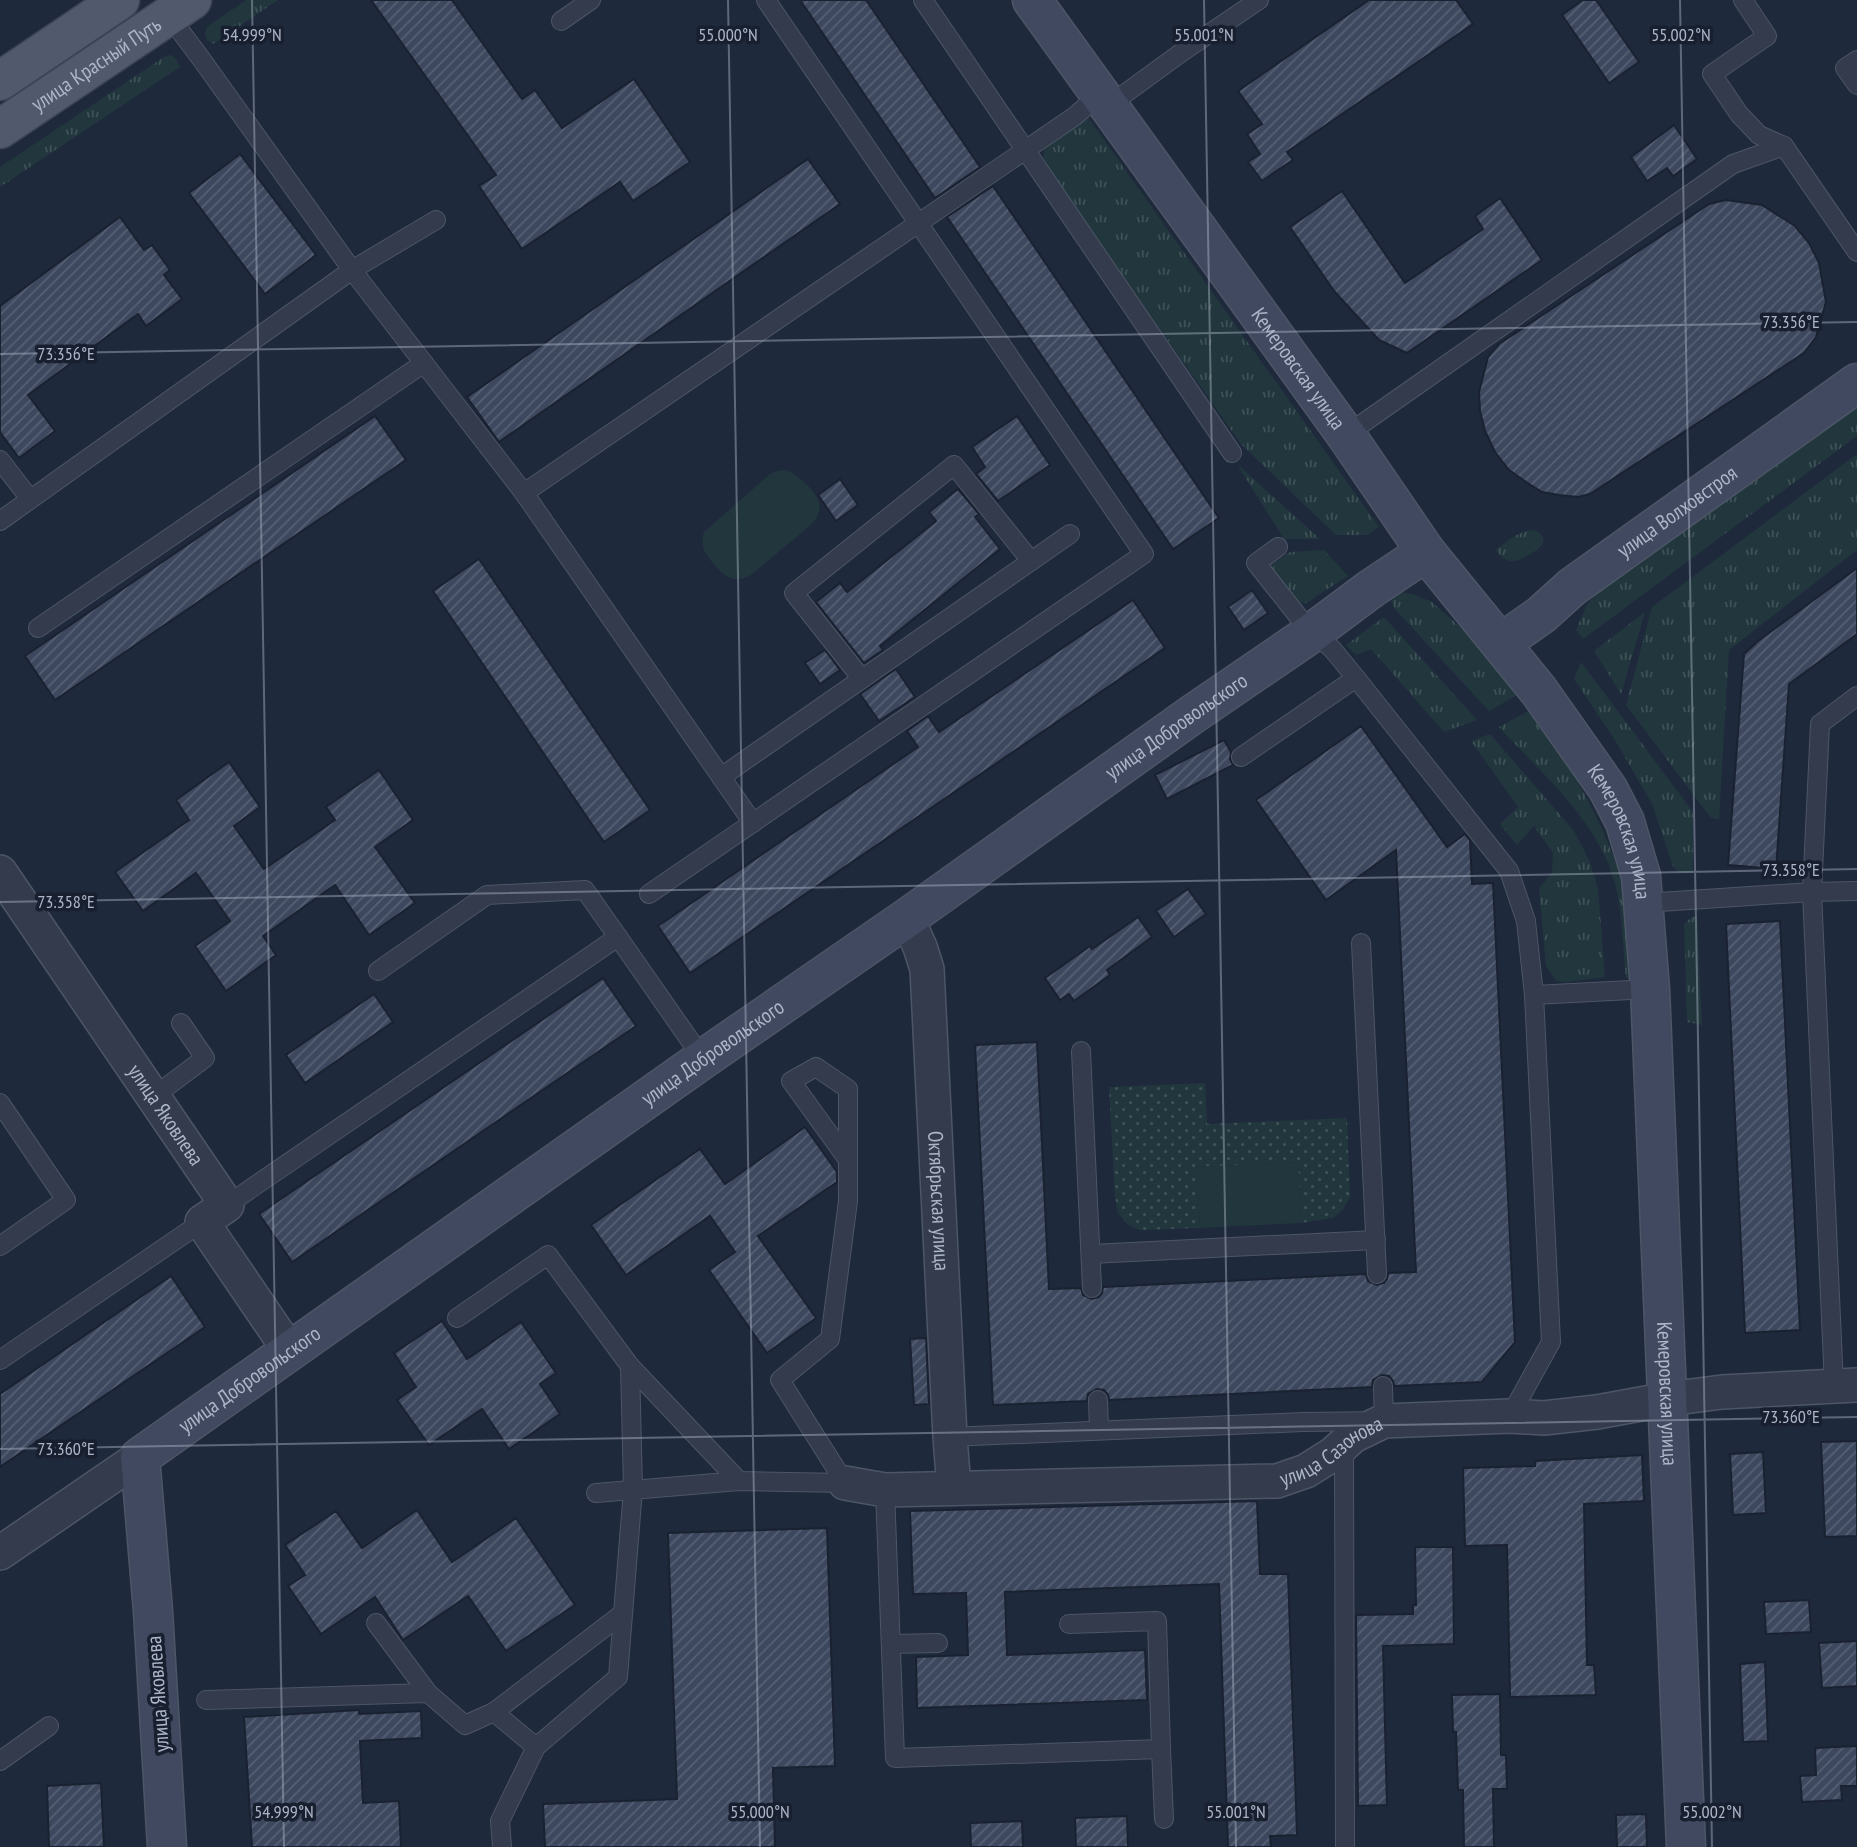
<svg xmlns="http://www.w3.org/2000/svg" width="1857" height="1847" viewBox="0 0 1857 1847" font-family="'PT Sans Narrow',sans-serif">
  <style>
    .grass { fill: url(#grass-tufts) }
    .park { fill: url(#park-dots) }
    .pitch { fill: #21373d }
    .building { fill: url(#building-hatch); stroke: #1a2232; stroke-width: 2 }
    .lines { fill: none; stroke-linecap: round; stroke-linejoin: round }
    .lane-casing { stroke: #4d5666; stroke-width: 20 }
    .street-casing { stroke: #4d5666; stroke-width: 36 }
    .secondary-casing { stroke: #4d5666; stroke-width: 41 }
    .primary-casing { stroke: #3c4455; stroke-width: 41 }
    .lane { stroke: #333b4c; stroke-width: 18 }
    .street { stroke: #333b4c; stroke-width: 33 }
    .secondary { stroke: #40495f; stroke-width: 38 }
    .primary { stroke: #505a6c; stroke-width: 38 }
    .ticks { fill: none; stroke: #adb6c8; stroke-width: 2; stroke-opacity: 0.45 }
    .labels { text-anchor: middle; stroke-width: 7; stroke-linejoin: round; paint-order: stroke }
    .street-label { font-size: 21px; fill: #adb6c8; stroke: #182030 }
    .ticks-label { font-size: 18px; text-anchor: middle; fill: #adb6c8; stroke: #182030; stroke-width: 7; stroke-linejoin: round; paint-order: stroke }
  </style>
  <defs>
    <pattern id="grass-tufts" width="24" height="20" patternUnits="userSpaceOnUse" patternTransform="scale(1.75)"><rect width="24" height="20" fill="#21373d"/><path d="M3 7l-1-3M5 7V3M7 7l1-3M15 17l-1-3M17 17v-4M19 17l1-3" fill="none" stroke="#3f5258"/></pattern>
    <pattern id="park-dots" width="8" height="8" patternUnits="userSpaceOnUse" patternTransform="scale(1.75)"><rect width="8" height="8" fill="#21373d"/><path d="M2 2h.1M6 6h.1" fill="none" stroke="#3f5258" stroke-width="1.8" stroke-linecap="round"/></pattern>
    <pattern id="building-hatch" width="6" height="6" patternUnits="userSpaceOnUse" patternTransform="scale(1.75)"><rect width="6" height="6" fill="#3d485e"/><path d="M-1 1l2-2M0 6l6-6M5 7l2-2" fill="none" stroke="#566074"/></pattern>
  </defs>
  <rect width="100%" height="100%" fill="#1f293c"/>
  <g class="grass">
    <polygon points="246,0 278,0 213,44 207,40 205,34 207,27"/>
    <polygon points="171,55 176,59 180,67 0,187 0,167 164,57"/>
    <polygon points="1087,116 1379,527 1367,535 1336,535 1241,444 1043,163 1045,146"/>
    <polygon points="1857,403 1857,436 1583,639 1576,630 1587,604 1606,584"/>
    <polygon points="1857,454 1857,550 1729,650 1719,819 1711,818 1626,705 1652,607"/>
    <polygon points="1237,464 1320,539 1284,539"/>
    <path d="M 1534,530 C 1539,532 1545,536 1543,543 C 1542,546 1538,549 1535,551 C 1520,561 1508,568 1496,550 C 1508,541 1518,531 1534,530 Z"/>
    <polygon points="1324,550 1348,576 1306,603 1291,601 1267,567 1290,552"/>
    <polygon points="1399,592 1412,594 1432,602 1470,636 1523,692 1489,711 1394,608 1389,595"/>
    <polygon points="1645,612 1621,694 1594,651"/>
    <polygon points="1384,617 1477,720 1444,732 1371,649 1356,655 1346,645"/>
    <polygon points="1581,662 1693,812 1693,873 1680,873 1673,866 1652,804 1615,740 1574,679"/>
    <path d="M 1534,708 C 1568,766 1612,831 1625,897 C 1630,924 1629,952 1632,978 L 1626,978 C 1623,950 1623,920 1617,892 C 1604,826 1543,775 1499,727 Z"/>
    <polygon points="1490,734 1574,831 1589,860 1598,888 1605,977 1567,982 1556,981 1546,966 1539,889 1552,872 1553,853 1534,826 1517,845 1500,824 1518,807 1471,741"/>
    <polygon points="1697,916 1702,1025 1687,1022 1684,924 1692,917"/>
  </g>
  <polygon class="park" points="1205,1083 1207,1124 1347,1118 1350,1197 1342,1211 1333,1218 1301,1223 1298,1162 1197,1167 1200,1228 1140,1230 1128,1225 1118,1213 1115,1197 1109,1087"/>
  <g class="pitch">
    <path d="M 785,470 C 797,473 815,490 819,502 C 821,511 817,518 812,524 L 751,575 C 734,585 724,576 713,563 C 704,553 700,545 704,532 L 770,474 L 777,471 Z"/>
    <polygon points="1298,1162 1301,1223 1200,1228 1197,1167"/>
  </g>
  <g class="building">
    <polygon points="371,0 452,0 522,99 535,90 562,128 634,79 690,162 633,201 620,182 522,249 479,186 496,175"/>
    <polygon points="800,0 866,0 980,167 935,198"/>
    <polygon points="1369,0 1456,0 1473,24 1287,152 1293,160 1262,181 1248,162 1260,154 1247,134 1262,124 1238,91"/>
    <polygon points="1583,0 1596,0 1639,62 1609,83 1562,15"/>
    <polygon points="1674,125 1697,159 1673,176 1667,168 1647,181 1631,157"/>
    <polygon points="240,154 316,255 265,294 189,193"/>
    <polygon points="808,159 840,204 499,442 467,397"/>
    <polygon points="993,186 1219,518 1173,549 947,217"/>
    <polygon points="1342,191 1405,283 1483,229 1475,216 1500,198 1542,260 1407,353 1379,340 1334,291 1290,227"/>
    <polygon points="1726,200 1762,205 1795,226 1809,243 1819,263 1826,302 1816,337 1804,353 1590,494 1578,497 1559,495 1542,492 1526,482 1509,470 1495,452 1485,431 1480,411 1479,392 1488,357 1499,344 1709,204"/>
    <polygon points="120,217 144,250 152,245 170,270 164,275 182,299 146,326 138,314 28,395 55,431 19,458 0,432 0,306"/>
    <polygon points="375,416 406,460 55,700 25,656"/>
    <polygon points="1017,416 1050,465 998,501 976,474 985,467 972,447"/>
    <polygon points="840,479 858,505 836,521 818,495"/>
    <polygon points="958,489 979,514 975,517 1000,549 880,646 883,650 864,663 816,602 840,583 847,592 936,521 929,512"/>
    <polygon points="479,559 650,810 604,842 433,591"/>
    <polygon points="1857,568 1857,634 1789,684 1776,869 1728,865 1744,654 1758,641"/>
    <polygon points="1252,590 1268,613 1244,630 1228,607"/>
    <polygon points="1133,600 1165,648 690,973 658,926 918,747 907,731 928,716 939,732"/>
    <polygon points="825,650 840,670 820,684 805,663"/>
    <polygon points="896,669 915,697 879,721 860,694"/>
    <polygon points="1361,726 1447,847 1465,834 1470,840 1472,884 1493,883 1515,1342 1482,1382 1394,1386 1393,1381 1389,1376 1382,1375 1373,1380 1372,1387 1109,1400 1108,1395 1104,1390 1097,1389 1088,1394 1087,1401 993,1405 975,1045 1037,1042 1049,1289 1081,1288 1083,1295 1092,1299 1099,1297 1102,1293 1103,1287 1366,1274 1368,1281 1377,1285 1384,1283 1387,1279 1388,1273 1416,1272 1396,850 1326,900 1256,800"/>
    <polygon points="1224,740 1231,752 1230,759 1233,765 1167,799 1155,775"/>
    <polygon points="229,762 260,807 234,826 264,869 335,820 326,807 379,770 413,820 375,847 415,903 369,935 335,885 263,936 276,955 226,991 195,946 230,921 196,873 143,911 115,872 189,820 176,800"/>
    <polygon points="1188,889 1206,914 1174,937 1156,911"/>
    <polygon points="1138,917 1152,937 1107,970 1110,975 1074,1001 1069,994 1060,1000 1045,978 1090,946 1092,949"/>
    <polygon points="1780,921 1800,1330 1745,1333 1726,924"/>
    <polygon points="603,978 636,1026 292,1262 259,1214"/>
    <polygon points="374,994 393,1022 305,1083 286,1055"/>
    <polygon points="805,1127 837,1172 837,1182 758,1236 816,1318 767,1353 709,1270 735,1252 710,1216 626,1275 591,1225 700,1149 725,1184"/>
    <polygon points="171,1276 205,1327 0,1467 0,1394"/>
    <polygon points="442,1321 467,1359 521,1322 556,1373 540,1384 560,1414 509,1449 482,1409 429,1445 397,1400 416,1387 394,1353"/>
    <polygon points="926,1338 929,1404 914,1405 910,1339"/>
    <polygon points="1857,1441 1857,1536 1825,1537 1821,1442"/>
    <polygon points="1763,1452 1766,1513 1733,1515 1730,1454"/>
    <polygon points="1642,1455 1644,1501 1584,1504 1587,1665 1594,1665 1596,1695 1510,1697 1507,1545 1465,1546 1463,1468 1535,1466 1535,1461"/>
    <polygon points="1257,1501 1260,1574 1288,1574 1297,1835 1270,1836 1271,1847 1228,1847 1219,1584 1005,1592 1007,1655 1145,1650 1147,1700 917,1708 916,1657 968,1655 966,1593 913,1594 910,1511"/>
    <polygon points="417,1510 452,1562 516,1518 575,1605 506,1651 468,1596 403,1640 375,1597 321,1634 288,1586 305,1575 285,1545 336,1511 362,1548"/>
    <polygon points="827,1528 835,1766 773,1768 775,1847 545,1847 543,1804 677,1799 668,1533"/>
    <polygon points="1415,1547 1453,1547 1454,1644 1383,1646 1387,1805 1358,1806 1356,1615 1413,1614 1413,1605 1416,1605"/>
    <polygon points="1809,1600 1811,1632 1766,1634 1764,1602"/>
    <polygon points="1857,1641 1857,1686 1822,1688 1819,1643"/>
    <polygon points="1765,1662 1768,1741 1743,1742 1740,1664"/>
    <polygon points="1500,1694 1501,1755 1506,1755 1507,1789 1493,1789 1494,1847 1464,1847 1463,1790 1458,1790 1456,1732 1453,1732 1452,1695"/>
    <polygon points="359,1710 359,1714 421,1711 422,1738 360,1741 363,1803 399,1801 401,1847 252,1847 244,1717"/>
    <polygon points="1857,1746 1857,1786 1841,1786 1842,1800 1802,1802 1800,1776 1816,1775 1815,1748"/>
    <polygon points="101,1783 104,1847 49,1847 47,1786"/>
    <polygon points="1646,1814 1647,1847 1617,1847 1616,1815"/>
    <polygon points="1127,1816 1128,1847 1076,1847 1075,1818"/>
    <polygon points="1022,1821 1023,1847 971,1847 970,1823"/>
  </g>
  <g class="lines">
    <defs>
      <g id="lane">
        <polyline points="923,0 1232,453"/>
        <polyline points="1743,0 1767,36 1712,74 1739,114 1759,135 1784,146"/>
        <polyline points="169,16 202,60 352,270 524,493 753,823"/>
        <polyline points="561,21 591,0"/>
        <polyline points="1857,60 1845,68 1857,85"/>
        <polyline points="1108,106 1182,52 1259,0"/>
        <polyline points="1346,435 1733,164 1784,146 1857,252"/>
        <polyline points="0,460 30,499"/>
        <polyline points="524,493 1075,116 1100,94"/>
        <polyline points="0,521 352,270 436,220"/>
        <polyline points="1278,547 1256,563 1301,620 1333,650 1356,678 1509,871 1526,921 1534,995"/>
        <polyline points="38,628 424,363"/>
        <polyline points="862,679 794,593 954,465 1031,561"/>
        <polyline points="1241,757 1356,678"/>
        <polyline points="721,777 1070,534"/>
        <polyline points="649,894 1144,554 766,0"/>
        <polyline points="1644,903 1812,892 1857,891"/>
        <polyline points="1361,943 1377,1274"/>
        <polyline points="378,971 487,895 585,890 618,937"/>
        <polyline points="1081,1051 1092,1288"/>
        <polyline points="153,1097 205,1058 181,1023"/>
        <polyline points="0,1103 66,1200 0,1246"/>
        <polyline points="227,1205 618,937 703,1059"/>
        <polyline points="1091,1254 1376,1240"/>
        <polyline points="457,1318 548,1255 630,1366 739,1481"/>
        <polyline points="0,1360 202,1222"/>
        <polyline points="1834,1386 1812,892 1820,724 1857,696"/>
        <polyline points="1098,1400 1099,1430"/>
        <polyline points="1510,1416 1551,1342 1534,995 1650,989"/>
        <polyline points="950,1437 1303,1422 1384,1421 1383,1386"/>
        <polyline points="1344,1445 1345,1847"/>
        <polyline points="845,1483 780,1380 830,1339 848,1201 848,1089 816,1067 791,1081 848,1160"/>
        <polyline points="885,1490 895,1758 1161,1749 1157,1621 1069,1624"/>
        <polyline points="596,1493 739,1481 845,1483"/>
        <polyline points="376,1623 428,1693"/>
        <polyline points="892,1644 938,1643"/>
        <polyline points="206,1700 428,1693 465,1725 494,1712 622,1614"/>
        <polyline points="494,1712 536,1747"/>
        <polyline points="1161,1749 1164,1819"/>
        <polyline points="0,1761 49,1726"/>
        <polyline points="502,1847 500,1821 536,1747 618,1677 633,1489 630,1366"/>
      </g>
      <g id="street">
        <path id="s1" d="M 0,872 L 227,1205 L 202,1222 L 289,1350"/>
        <path id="s2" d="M 907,918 L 920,947 L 927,969 L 950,1437 L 954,1488"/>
        <path id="s3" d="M 845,1483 L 885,1490 L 1277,1481 L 1306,1471 L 1333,1454 L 1353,1436 L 1384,1421 L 1510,1416 L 1544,1418 L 1597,1412 L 1668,1399 L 1722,1392 L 1857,1385"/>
        <polyline points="0,1553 140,1457"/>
      </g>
      <g id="secondary">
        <path id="s4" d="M 1032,0 L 1346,435 L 1426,552 L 1539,691 L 1608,789 L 1625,822 L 1641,876 L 1650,989 L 1686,1847"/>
        <path id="s5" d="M 1501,643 L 1541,615 L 1572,587 L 1857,383"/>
        <path id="s6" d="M 167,1847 L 153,1611 L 140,1457 L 703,1059 L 907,918 L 1193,714 L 1313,632 L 1372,588 L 1426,552"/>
      </g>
      <g id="primary">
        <polyline points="0,81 120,0"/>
        <path id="s7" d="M 0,129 L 192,0"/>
      </g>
    </defs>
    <use href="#lane" class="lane-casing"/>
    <use href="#street" class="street-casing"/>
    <use href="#secondary" class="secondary-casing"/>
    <use href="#primary" class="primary-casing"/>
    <use href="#lane" class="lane"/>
    <use href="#street" class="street"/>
    <use href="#secondary" class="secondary"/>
    <use href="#primary" class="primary"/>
  </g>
  <path class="ticks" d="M 252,0 L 284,1847M 728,0 L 760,1847M 1204,0 L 1236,1847M 1680,0 L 1712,1847M 0,354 L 1857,322M 0,902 L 1857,869M 0,1449 L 1857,1417"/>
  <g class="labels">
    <g class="street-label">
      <text dy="7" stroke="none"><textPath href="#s7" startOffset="116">улица Красный Путь</textPath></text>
      <text dy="7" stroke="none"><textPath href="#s4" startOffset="455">Кемеровская улица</textPath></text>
      <text dy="7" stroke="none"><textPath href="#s5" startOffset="220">улица Волховстроя</textPath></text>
      <text dy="7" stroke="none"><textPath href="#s6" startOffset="1659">улица Добровольского</textPath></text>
      <text dy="7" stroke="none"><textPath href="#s4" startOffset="1022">Кемеровская улица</textPath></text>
      <text dy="7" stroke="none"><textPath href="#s6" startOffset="1092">улица Добровольского</textPath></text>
      <text dy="7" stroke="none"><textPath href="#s1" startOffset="294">улица Яковлева</textPath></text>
      <text dy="7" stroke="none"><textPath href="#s2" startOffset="287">Октябрьская улица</textPath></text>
      <text dy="7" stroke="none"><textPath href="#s6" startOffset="525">улица Добровольского</textPath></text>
      <text dy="7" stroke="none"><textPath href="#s4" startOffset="1589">Кемеровская улица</textPath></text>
      <text dy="7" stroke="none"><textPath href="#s3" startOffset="495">улица Сазонова</textPath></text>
      <text transform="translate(158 1694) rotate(-94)" y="7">улица Яковлева</text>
    </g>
  </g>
  <g class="ticks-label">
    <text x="252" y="41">54.999°N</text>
    <text x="728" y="41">55.000°N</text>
    <text x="1204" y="41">55.001°N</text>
    <text x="1681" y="41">55.002°N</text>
    <text x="1791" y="328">73.356°E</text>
    <text x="66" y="360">73.356°E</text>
    <text x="1791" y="876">73.358°E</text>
    <text x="66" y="908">73.358°E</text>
    <text x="1791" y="1423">73.360°E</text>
    <text x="66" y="1455">73.360°E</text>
    <text x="284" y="1818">54.999°N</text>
    <text x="760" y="1818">55.000°N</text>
    <text x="1236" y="1818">55.001°N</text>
    <text x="1712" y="1818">55.002°N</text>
  </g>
</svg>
